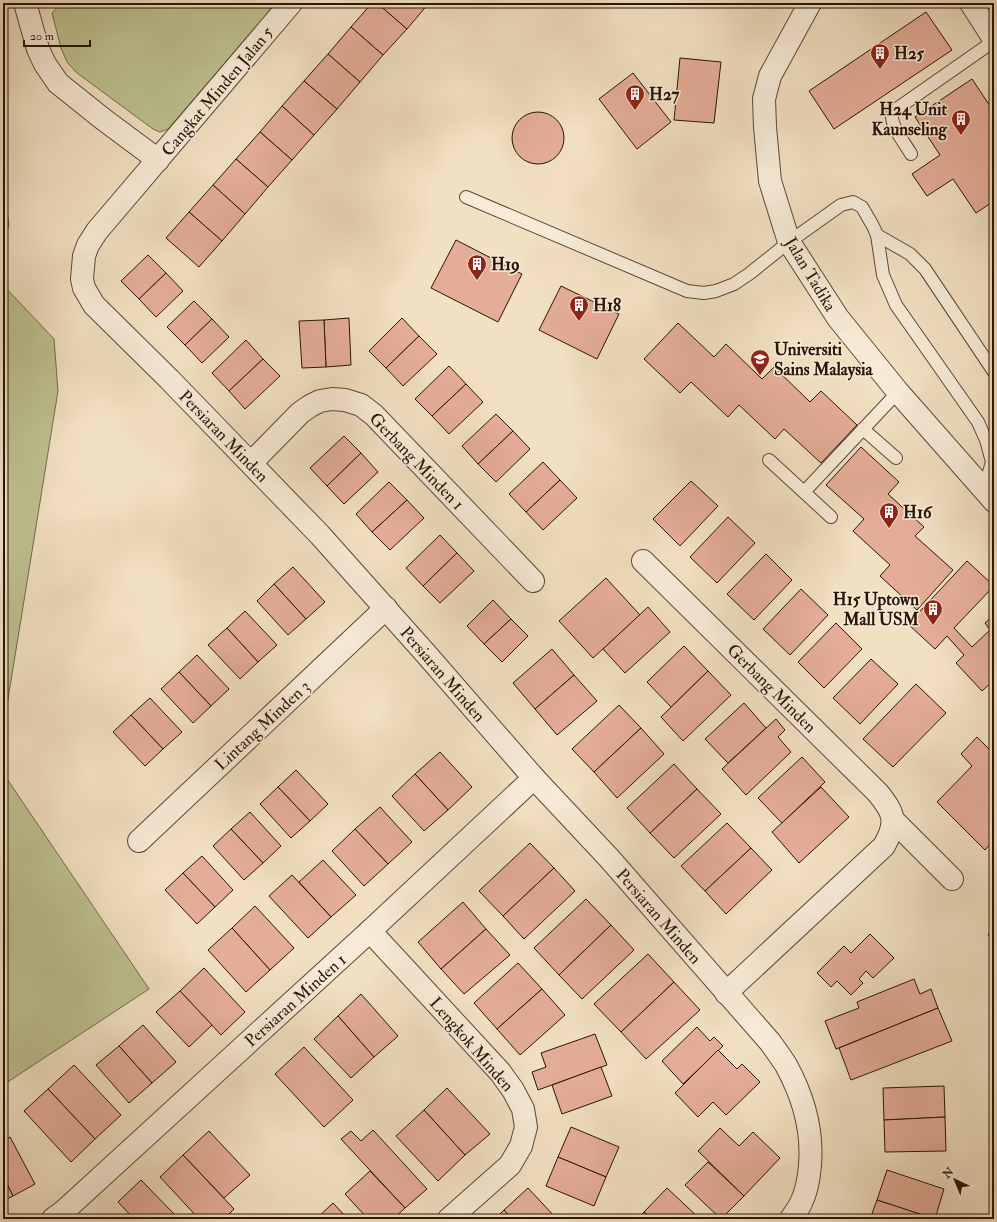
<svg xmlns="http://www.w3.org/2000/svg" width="997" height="1222" viewBox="0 0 997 1222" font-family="'IM FELL Double Pica',serif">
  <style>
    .green { fill: #bec190; stroke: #746a4c }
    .building { fill: #e4ad98; stroke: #291407 }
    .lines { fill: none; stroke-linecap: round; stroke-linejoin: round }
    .lane-casing { stroke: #5b4736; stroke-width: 14 }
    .street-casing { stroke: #5b4736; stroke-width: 24 }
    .lane { stroke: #f7ebd7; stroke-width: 12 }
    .street { stroke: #f7ebd7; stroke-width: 22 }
    .labels { text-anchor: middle; stroke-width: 3; stroke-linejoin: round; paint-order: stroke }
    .poi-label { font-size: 17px; font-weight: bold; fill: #291407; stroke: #f7ebd7; text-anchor: start }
    .street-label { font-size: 17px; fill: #291407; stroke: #f7ebd7 }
  </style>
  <rect width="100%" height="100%" fill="#f2e0c2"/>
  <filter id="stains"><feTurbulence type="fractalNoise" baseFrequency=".005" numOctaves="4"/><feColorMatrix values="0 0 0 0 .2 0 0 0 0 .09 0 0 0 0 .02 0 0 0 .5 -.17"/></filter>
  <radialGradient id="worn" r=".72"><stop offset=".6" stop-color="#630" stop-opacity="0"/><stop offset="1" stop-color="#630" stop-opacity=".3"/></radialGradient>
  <g class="green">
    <polygon points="61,3 272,3 269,12 168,129 160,132 153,129 77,73 67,62 61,48 52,13"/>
    <polygon points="3,188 9,224 3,251"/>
    <polygon points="3,285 54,339 58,391 3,730"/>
    <polygon points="3,773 149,989 3,1085"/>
  </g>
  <g class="building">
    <polygon points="372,3 377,3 407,29 383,55 351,27"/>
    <polygon points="377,3 429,3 407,29"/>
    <polygon points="926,12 952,50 834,129 809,91"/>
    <polygon points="351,27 383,55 360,82 328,54"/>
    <polygon points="328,54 360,82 337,109 304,81"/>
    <polygon points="680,58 721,62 714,123 674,120"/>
    <polygon points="633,73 671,122 637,149 599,99"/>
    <polygon points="972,79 994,112 994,201 976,213 953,179 927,196 912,174 940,155 915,117"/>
    <polygon points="304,81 337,109 314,135 282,106"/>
    <polygon points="282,106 314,135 292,160 260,132"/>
    <circle cx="538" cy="138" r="26"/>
    <polygon points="260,132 292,160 268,187 236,159"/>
    <polygon points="236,159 268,187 245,214 213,185"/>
    <polygon points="213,185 245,214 222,241 189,212"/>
    <polygon points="189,212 222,241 199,267 166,238"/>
    <polygon points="456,240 522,274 498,322 431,288"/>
    <polygon points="148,255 166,273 139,299 121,281"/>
    <polygon points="166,273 183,291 156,317 139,299"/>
    <polygon points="561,286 619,314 597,359 539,330"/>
    <polygon points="194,301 212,319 185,345 167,327"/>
    <polygon points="349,318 351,365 326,367 324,320"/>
    <polygon points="402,318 419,336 386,368 369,351"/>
    <polygon points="212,319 229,337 202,363 185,345"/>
    <polygon points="324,320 326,367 302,368 299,321"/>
    <polygon points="678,323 714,357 726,344 762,379 774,367 810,402 821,391 857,425 821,463 784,429 775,439 739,405 728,417 691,382 680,393 644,359"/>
    <polygon points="419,336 437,354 403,386 386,368"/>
    <polygon points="246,340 263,359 229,391 212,373"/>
    <polygon points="263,359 280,376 245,409 229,391"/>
    <polygon points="449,366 466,384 432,416 415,399"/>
    <polygon points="466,384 483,402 449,434 432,416"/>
    <polygon points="496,414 513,431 478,464 462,446"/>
    <polygon points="994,426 994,439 988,430"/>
    <polygon points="513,431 530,449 496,482 478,464"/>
    <polygon points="344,436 361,453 327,486 310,468"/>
    <polygon points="861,447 899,482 888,494 924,527 915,536 953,570 917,610 880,576 890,565 853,531 864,519 826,485"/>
    <polygon points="361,453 378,472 344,504 327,486"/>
    <polygon points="543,462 560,480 526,512 509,494"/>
    <polygon points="560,480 577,498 543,530 526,512"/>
    <polygon points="691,481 718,506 680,546 653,519"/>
    <polygon points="389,482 407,500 372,532 356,514"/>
    <polygon points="407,500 424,518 390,550 372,532"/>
    <polygon points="728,517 755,543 717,583 690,557"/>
    <polygon points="440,535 457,553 423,586 406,568"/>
    <polygon points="457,553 474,571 440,603 423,586"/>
    <polygon points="766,554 792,580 754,620 727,594"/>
    <polygon points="967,561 994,586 954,628 972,647 990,630 985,623 994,615 994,680 982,691 956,663 964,655 947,636 935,649 908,624"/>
    <polygon points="293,567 325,602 306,619 274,584"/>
    <polygon points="606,578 640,615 593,658 559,621"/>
    <polygon points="274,584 306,619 288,635 257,601"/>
    <polygon points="801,589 828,615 790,655 763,629"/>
    <polygon points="493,600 511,619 484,644 467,626"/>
    <polygon points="648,607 670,632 625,673 603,649"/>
    <polygon points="245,611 277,645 258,662 227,628"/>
    <polygon points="511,619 528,636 502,662 484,644"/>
    <polygon points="836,623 862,649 824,688 798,662"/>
    <polygon points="227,628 258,662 240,679 208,645"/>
    <polygon points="684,646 708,671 671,707 647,682"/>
    <polygon points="552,649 574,675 535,709 513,683"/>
    <polygon points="197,655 229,689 211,706 179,672"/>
    <polygon points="871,659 898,684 860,724 833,698"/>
    <polygon points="708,671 731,695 683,741 661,717"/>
    <polygon points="179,672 211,706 193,723 161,689"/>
    <polygon points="574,675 597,701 557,735 535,709"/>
    <polygon points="916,684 946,713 893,767 863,739"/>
    <polygon points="150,698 182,732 163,749 131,715"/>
    <polygon points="744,703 766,728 728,763 705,739"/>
    <polygon points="619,705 641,728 594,772 572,749"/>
    <polygon points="131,715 163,749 145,766 113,732"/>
    <polygon points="776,719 785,730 778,737 791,752 746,795 722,769"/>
    <polygon points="641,728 664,754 617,798 594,772"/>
    <polygon points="977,737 994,754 994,840 985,850 937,802 972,766 961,754"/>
    <polygon points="440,752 472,787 448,810 415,774"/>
    <polygon points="802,757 825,782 782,823 758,798"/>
    <polygon points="674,764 697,789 650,833 627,808"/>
    <polygon points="296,770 328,804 310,821 278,787"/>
    <polygon points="415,774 448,810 424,831 392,796"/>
    <polygon points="278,787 310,821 291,838 260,804"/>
    <polygon points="821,787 849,817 799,863 772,832"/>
    <polygon points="697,789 721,814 674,858 650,833"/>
    <polygon points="380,807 412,842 388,864 355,829"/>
    <polygon points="250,812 281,846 263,863 231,829"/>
    <polygon points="727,823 751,848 705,891 681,866"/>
    <polygon points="231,829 263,863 244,880 213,846"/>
    <polygon points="355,829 388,864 364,886 332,851"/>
    <polygon points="530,843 554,868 503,916 479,891"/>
    <polygon points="751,848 772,870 726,914 705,891"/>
    <polygon points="202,856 233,890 215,907 183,873"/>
    <polygon points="323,860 356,895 331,917 299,882"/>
    <polygon points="554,868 575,891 524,939 503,916"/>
    <polygon points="183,873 215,907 197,924 165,890"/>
    <polygon points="292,875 331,917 308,938 269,896"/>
    <polygon points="586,899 611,925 559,975 534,948"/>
    <polygon points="463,902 486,929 441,969 418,942"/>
    <polygon points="255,906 294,948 270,970 232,928"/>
    <polygon points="611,925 634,950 582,999 559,975"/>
    <polygon points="232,928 270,970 246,992 208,950"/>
    <polygon points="486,929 510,955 464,994 441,969"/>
    <polygon points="994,929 994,940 988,935"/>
    <polygon points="870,934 894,958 873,978 866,971 859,979 863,983 851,995 837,981 831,987 817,973 844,946 851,953"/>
    <polygon points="648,954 674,982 621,1032 594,1004"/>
    <polygon points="518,963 542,989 497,1029 474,1003"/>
    <polygon points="204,968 245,1012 221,1035 180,991"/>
    <polygon points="914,979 920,994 931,989 938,1008 836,1049 825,1021 859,1008 857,1002"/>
    <polygon points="674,982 700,1010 646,1059 621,1032"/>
    <polygon points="542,989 565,1015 520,1055 497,1029"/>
    <polygon points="180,991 212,1025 189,1047 156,1012"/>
    <polygon points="361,994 398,1036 374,1057 338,1016"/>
    <polygon points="938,1008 952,1041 851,1080 839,1048"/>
    <polygon points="338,1016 374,1057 351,1078 314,1039"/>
    <polygon points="143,1025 176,1062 152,1083 119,1046"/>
    <polygon points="697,1027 710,1041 714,1037 723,1046 683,1084 662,1061"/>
    <polygon points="595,1034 607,1065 538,1090 532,1072 546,1067 541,1053"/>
    <polygon points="119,1046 152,1083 129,1103 96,1065"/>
    <polygon points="304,1047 353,1100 324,1127 275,1074"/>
    <polygon points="718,1050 737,1069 742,1064 760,1082 726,1115 713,1102 698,1117 675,1093"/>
    <polygon points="74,1065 121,1115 95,1139 48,1089"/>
    <polygon points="601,1067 612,1096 562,1114 552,1085"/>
    <polygon points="944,1086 945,1117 884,1120 883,1088"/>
    <polygon points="447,1088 490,1134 465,1155 424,1110"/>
    <polygon points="48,1089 95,1139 71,1162 24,1111"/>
    <polygon points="424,1110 465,1155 438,1181 396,1136"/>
    <polygon points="945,1117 946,1151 885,1152 884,1120"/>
    <polygon points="571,1127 619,1147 606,1177 558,1157"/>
    <polygon points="720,1128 739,1146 753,1132 780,1158 744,1196 698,1151"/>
    <polygon points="373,1130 427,1189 405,1208 341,1139 351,1131 361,1141"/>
    <polygon points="209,1131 250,1175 224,1198 183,1155"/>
    <polygon points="10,1137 35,1184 13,1196 3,1176 3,1141"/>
    <polygon points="183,1155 234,1209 224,1219 199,1219 160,1177"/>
    <polygon points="558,1157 606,1177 594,1206 546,1186"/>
    <polygon points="708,1162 744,1196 721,1219 685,1185"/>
    <polygon points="887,1170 944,1189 935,1219 877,1200"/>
    <polygon points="370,1171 405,1208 393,1219 368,1219 345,1194"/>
    <polygon points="3,1176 13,1196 3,1201"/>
    <polygon points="141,1180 179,1219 134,1219 118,1202"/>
    <polygon points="528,1188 557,1219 512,1219 504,1210"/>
    <polygon points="667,1188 700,1219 652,1219 644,1212"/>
    <polygon points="877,1200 935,1219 870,1219"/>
    <polygon points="333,1203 348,1219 316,1219"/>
    <polygon points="504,1210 512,1219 495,1219"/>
    <polygon points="644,1212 652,1219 638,1219"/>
  </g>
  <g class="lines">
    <defs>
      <g id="lane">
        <path d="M 911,154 C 906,145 888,123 893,113 C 894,111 896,110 898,108 L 994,41"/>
        <polyline points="466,197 687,291 704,293 716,291 734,284 749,274 789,242 841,205 853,202 862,207 873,226 877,235 883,275 896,305 978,422 986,440 992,462 984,490"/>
        <polyline points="877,235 910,254 925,269 994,372"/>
        <polyline points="863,429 896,458"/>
        <polyline points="769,460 831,517"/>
        <polyline points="804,492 898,392"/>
      </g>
      <g id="street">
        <polyline points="25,3 38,49 45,64 58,83 103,119 158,160"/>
        <path d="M 291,3 L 97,231 L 88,245 L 84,256 L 82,279 L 84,288 L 94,305 L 169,379 L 320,535 L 427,655 L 534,778 L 609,858 L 770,1042 C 775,1049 781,1057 786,1065 C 803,1096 813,1129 810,1165 C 809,1178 807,1191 801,1203 C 798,1209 794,1214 791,1219"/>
        <polyline points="810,3 770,76 764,99 765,127 770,181 789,242 838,318 898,392 994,501"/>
        <polyline points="971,3 994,39"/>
        <polyline points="251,463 300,413 310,406 320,401 332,399 345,400 361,405 374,415 533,581"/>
        <path d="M 643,561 L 878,793 C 894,813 898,821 884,846 L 726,993"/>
        <polyline points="893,820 952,879"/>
        <polyline points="139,841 386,608"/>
        <polyline points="370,931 500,1072 513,1090 523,1109 526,1127 521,1146 510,1165 449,1219"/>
        <polyline points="53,1219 65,1210 370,931 534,778"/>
      </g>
    </defs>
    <use href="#lane" class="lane-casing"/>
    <use href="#street" class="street-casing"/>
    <use href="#lane" class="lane"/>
    <use href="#street" class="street"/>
  </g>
  <defs>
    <symbol id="building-pin" viewBox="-11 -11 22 30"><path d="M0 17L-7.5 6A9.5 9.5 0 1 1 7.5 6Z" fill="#8f2418" stroke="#f7ebd7"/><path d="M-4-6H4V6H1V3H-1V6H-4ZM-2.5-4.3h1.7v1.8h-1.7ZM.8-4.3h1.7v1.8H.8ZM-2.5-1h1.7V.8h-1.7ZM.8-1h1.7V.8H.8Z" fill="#fff"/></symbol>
    <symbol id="university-pin" viewBox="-11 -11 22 30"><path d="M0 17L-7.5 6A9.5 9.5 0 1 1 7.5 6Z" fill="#8f2418" stroke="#f7ebd7"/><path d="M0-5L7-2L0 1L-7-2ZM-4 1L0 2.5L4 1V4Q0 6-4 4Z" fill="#fff"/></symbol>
  </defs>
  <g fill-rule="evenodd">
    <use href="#building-pin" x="869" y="42" width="22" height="30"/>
    <use href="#building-pin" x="624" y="83" width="22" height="30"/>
    <use href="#building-pin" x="950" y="108" width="22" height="30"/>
    <use href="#building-pin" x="466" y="253" width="22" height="30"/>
    <use href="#building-pin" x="568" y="294" width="22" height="30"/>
    <use href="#university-pin" x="749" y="348" width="22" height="30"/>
    <use href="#building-pin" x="878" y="501" width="22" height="30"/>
    <use href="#building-pin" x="922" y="598" width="22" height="30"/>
  </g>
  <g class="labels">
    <g class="poi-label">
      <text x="894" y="59">H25</text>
      <text x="649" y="100">H27</text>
      <text x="947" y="115" text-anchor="end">H24 Unit<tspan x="947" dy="20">Kaunseling</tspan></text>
      <text x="491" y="270">H19</text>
      <text x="593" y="311">H18</text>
      <text x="774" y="355">Universiti<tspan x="774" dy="20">Sains Malaysia</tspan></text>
      <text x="903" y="518">H16</text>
      <text x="919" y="605" text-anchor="end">H15 Uptown<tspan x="919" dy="20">Mall USM</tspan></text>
    </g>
    <g class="street-label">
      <text transform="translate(217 91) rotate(-50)" y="6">Cangkat Minden Jalan 5</text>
      <text transform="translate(811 274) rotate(59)" y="6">Jalan Tadika</text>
      <text transform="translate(224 436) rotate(46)" y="6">Persiaran Minden</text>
      <text transform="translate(417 461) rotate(46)" y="6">Gerbang Minden 1</text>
      <text transform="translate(443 674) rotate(49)" y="6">Persiaran Minden</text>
      <text transform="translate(772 688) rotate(45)" y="6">Gerbang Minden</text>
      <text transform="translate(262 725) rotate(-43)" y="6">Lintang Minden 3</text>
      <text transform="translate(659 916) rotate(49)" y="6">Persiaran Minden</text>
      <text transform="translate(295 1000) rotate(-42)" y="6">Persiaran Minden 1</text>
      <text transform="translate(472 1044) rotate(49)" y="6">Lengkok Minden</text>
    </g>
  </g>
  <rect width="997" height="1222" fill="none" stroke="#f2e0c2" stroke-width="16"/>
  <rect x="4" y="4" width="989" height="1214" fill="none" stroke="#291407" stroke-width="2"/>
  <rect x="8" y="8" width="981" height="1206" fill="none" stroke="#291407"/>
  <g transform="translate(955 1180) rotate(316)" stroke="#f7ebd7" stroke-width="3" paint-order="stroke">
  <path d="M0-3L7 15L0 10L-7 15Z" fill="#291407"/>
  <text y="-6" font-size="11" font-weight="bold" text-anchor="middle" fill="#291407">N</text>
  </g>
  <path d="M24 40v6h66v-6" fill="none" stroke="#291407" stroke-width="2"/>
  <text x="30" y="40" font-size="12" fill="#291407" stroke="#f7ebd7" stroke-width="3" paint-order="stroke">20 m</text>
  <rect width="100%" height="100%" filter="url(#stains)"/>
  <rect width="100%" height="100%" fill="url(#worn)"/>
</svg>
